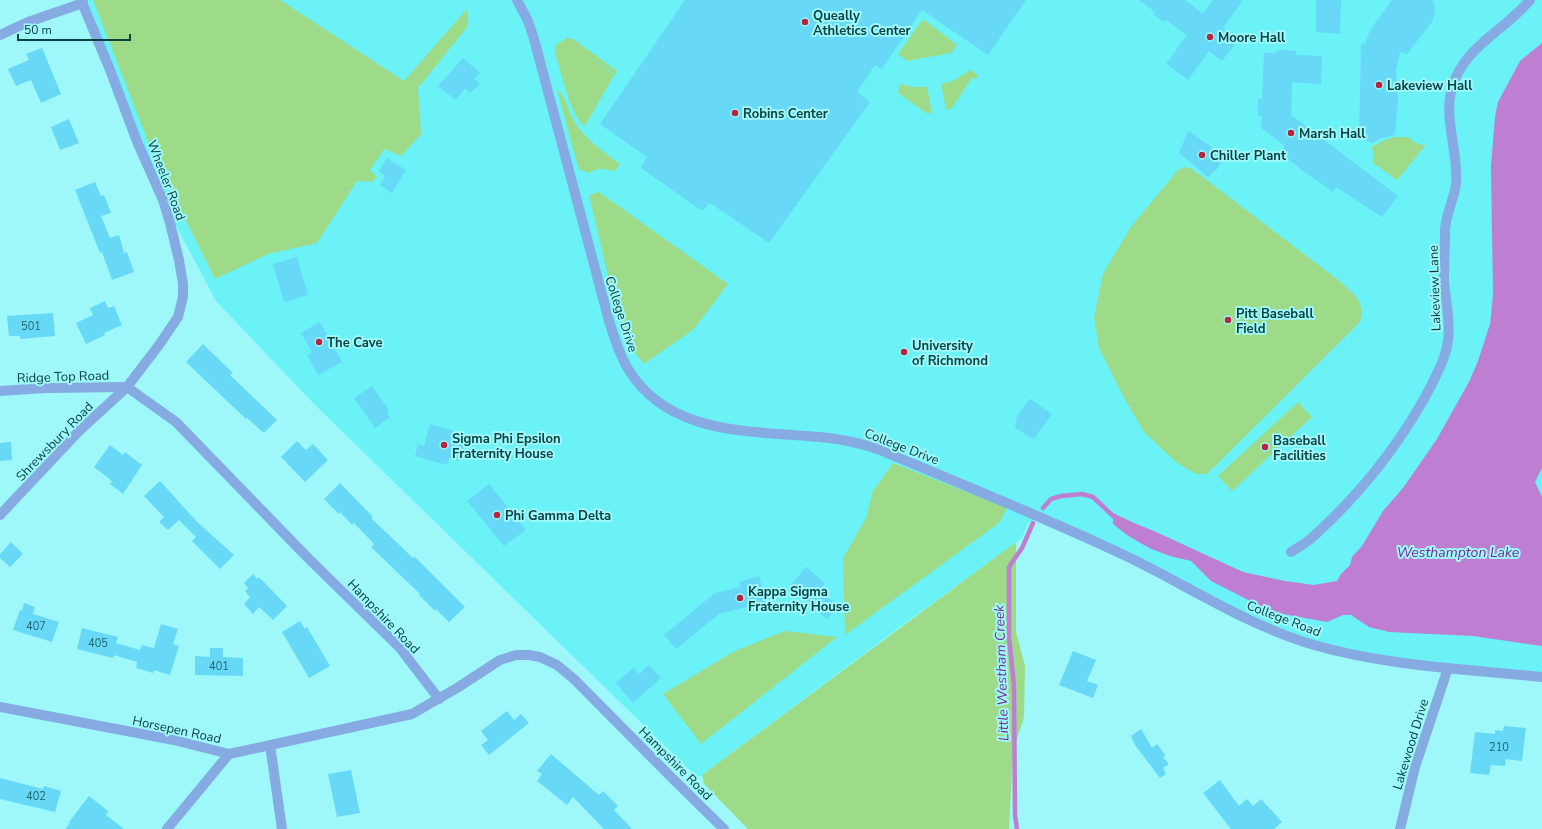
<svg xmlns="http://www.w3.org/2000/svg" width="1542" height="829" viewBox="0 0 1542 829" font-family="'Nunito Sans',sans-serif">
  <style>
    .built { fill: #6bf2f6 }
    .green { fill: #9edb89 }
    .water { fill: #be7ed2 }
    .lines { fill: none; stroke-linecap: round; stroke-linejoin: round }
    .stream { stroke: #be7ed2; stroke-width: 4.5 }
    .building { fill: #67d8f6 }
    .minor { stroke: #86abe2; stroke-width: 10 }
    .poi-dot { fill: #b6243d; stroke: #9ef8fa; stroke-width: 1.5 }
    .labels { text-anchor: middle; stroke-width: 4; stroke-linejoin: round; paint-order: stroke }
    .number-label { font-size: 11px; fill: #216770 }
    .poi-label { font-size: 13px; font-weight: bold; fill: #0a4143; stroke: #9ef8fa; text-anchor: start }
    .street-label { font-size: 13px; fill: #0a4143; stroke: #9ef8fa }
    .water-label { font-size: 14px; font-style: italic; fill: #792b8f; stroke: #9ef8fa }
  </style>
  <rect width="100%" height="100%" fill="#9ef8fa"/>
  <polygon class="built" points="81,0 1542,0 1542,677 1484,671 1314,645 1038,516 1028,524 1022,538 896,630 698,778 314,404 216,301 162,199"/>
  <g class="green">
    <polygon points="93,0 280,0 404,81 467,9 468,26 418,88 421,134 401,156 384,149 370,170 377,177 372,182 357,181 317,243 268,254 215,279 154,157"/>
    <polygon points="923,19 957,45 951,53 907,61 898,54"/>
    <path d="M 567,38 L 573,39 L 617,71 L 616,75 L 590,56 L 614,75 L 585,126 C 570,117 561,70 555,53 L 555,46 Z"/>
    <polygon points="970,70 978,75 976,79 972,78 951,109 946,109 941,84 953,81"/>
    <polygon points="900,84 914,87 927,87 932,113 926,113 898,93"/>
    <path d="M 557,90 C 564,92 569,113 573,119 C 584,139 603,151 620,164 L 614,172 C 605,167 598,169 588,173 L 583,170 L 579,170 Z"/>
    <path d="M 1395,137 L 1408,137 C 1414,142 1417,145 1426,145 L 1397,180 L 1372,162 C 1375,157 1373,151 1371,145 L 1374,146 L 1382,141 Z"/>
    <path d="M 1185,167 L 1192,169 L 1337,279 C 1350,291 1369,303 1359,323 L 1207,474 L 1196,474 L 1176,462 L 1144,432 L 1123,396 L 1099,348 L 1094,317 L 1103,274 L 1130,228 L 1178,170 Z"/>
    <polygon points="599,192 728,284 694,329 644,364 631,348 612,293 589,195"/>
    <polygon points="1298,402 1312,417 1232,491 1218,476"/>
    <polygon points="893,463 1007,508 999,523 845,635 843,558 866,518 873,491"/>
    <polygon points="1016,542 1016,632 1025,666 1024,717 1013,751 1009,829 748,829 704,784 702,775"/>
    <polygon points="785,631 837,637 701,744 663,694 733,652"/>
  </g>
  <polygon class="water" points="1542,43 1542,468 1535,482 1542,497 1542,646 1473,636 1389,632 1369,627 1351,615 1343,615 1327,622 1283,614 1258,605 1211,581 1191,561 1170,556 1149,548 1127,535 1113,524 1113,513 1134,523 1154,531 1243,572 1285,581 1314,585 1337,581 1341,574 1350,565 1352,557 1362,546 1383,511 1403,488 1437,439 1469,382 1478,361 1490,324 1493,295 1491,166 1495,117 1498,102 1520,61"/>
  <g class="lines">
    <g class="stream">
      <polyline points="1043,508 1051,499 1061,496 1082,494 1093,497 1113,516"/>
      <polyline points="1017,829 1015,815 1014,686 1009,637 1009,567 1022,548 1033,523"/>
    </g>
  </g>
  <g class="building">
    <polygon points="685,0 1026,0 988,55 922,10 882,69 875,65 857,92 870,102 769,243 710,203 702,211 641,168 647,157 600,124"/>
    <polygon points="1139,0 1185,0 1203,14 1213,0 1243,0 1223,28 1238,40 1222,61 1209,51 1188,80 1166,64 1187,35 1166,20 1164,22 1153,14 1155,12"/>
    <polygon points="1316,0 1341,0 1340,34 1316,32"/>
    <polygon points="1392,0 1432,0 1435,5 1435,12 1432,22 1407,54 1400,52 1396,71 1398,99 1396,128 1394,135 1380,139 1372,143 1359,138 1361,45 1366,42 1370,30"/>
    <polygon points="42,48 61,94 41,103 31,80 16,86 8,69 29,60 26,54"/>
    <polygon points="1279,50 1296,51 1296,55 1322,56 1321,84 1292,82 1291,115 1398,196 1382,217 1336,187 1333,192 1303,171 1284,156 1284,145 1261,128 1262,116 1258,116 1258,99 1262,99 1264,53 1274,53"/>
    <polygon points="463,58 480,73 474,79 480,84 470,93 465,88 456,100 438,86"/>
    <polygon points="69,119 79,143 60,150 51,127"/>
    <polygon points="1188,131 1225,156 1217,169 1208,177 1179,153"/>
    <polygon points="387,158 406,170 392,193 380,185 385,176 379,171"/>
    <polygon points="95,182 101,196 104,195 111,213 101,216 110,238 119,235 124,253 127,252 134,272 112,280 102,252 100,253 75,190"/>
    <polygon points="297,257 308,295 284,302 273,264"/>
    <polygon points="105,301 108,308 114,306 122,325 104,333 105,335 86,344 76,323 93,315 90,308"/>
    <polygon points="53,313 55,336 20,339 20,336 9,336 7,316"/>
    <polygon points="320,322 342,362 318,375 307,355 312,352 301,333"/>
    <polygon points="203,344 233,373 230,375 277,420 264,433 247,418 246,419 186,362"/>
    <polygon points="372,386 389,410 387,412 390,417 375,428 354,398"/>
    <polygon points="1030,399 1052,414 1034,439 1015,428 1017,416"/>
    <polygon points="430,424 454,431 453,436 465,440 459,461 449,458 447,465 415,456 418,444 424,446"/>
    <polygon points="297,441 306,450 313,444 328,460 305,482 281,457"/>
    <polygon points="11,442 12,460 0,461 0,443"/>
    <polygon points="110,445 123,455 125,452 142,465 123,494 110,484 112,481 94,467"/>
    <polygon points="160,481 198,523 234,555 220,569 192,541 196,537 179,520 168,530 159,522 164,517 144,496"/>
    <polygon points="340,483 373,517 371,518 413,558 414,556 465,607 449,622 436,609 435,611 419,595 420,594 371,547 374,544 354,523 352,525 340,512 339,514 324,499"/>
    <polygon points="489,484 526,530 504,546 467,501"/>
    <polygon points="11,542 23,554 10,567 0,558 0,554"/>
    <polygon points="806,567 825,583 819,590 838,606 827,619 789,587"/>
    <polygon points="253,574 257,579 259,577 287,606 273,620 259,607 253,614 244,604 250,597 245,591 248,588 244,583"/>
    <polygon points="759,576 766,602 719,614 676,649 664,635 715,593 740,587 739,582"/>
    <polygon points="24,603 35,607 33,614 59,622 52,642 13,630 20,610 22,611"/>
    <polygon points="300,621 305,629 307,627 330,666 309,678 282,632"/>
    <polygon points="161,624 178,629 173,644 179,646 170,675 154,670 153,673 136,668 137,662 114,655 113,658 77,649 82,628 118,637 116,643 140,650 142,645 154,648"/>
    <polygon points="210,648 223,648 223,657 243,658 243,676 195,675 195,656 210,657"/>
    <polygon points="1073,651 1096,660 1087,681 1098,685 1093,698 1059,685"/>
    <polygon points="649,665 661,678 633,703 616,683 634,667 639,674"/>
    <polygon points="507,711 514,720 521,714 529,723 489,755 481,745 488,740 481,731"/>
    <polygon points="1504,726 1526,728 1522,761 1506,759 1505,766 1491,765 1489,775 1470,773 1475,732 1495,734 1495,730 1503,731"/>
    <polygon points="1141,729 1152,748 1157,744 1166,756 1163,757 1169,764 1163,768 1166,774 1160,778 1135,745 1131,736"/>
    <polygon points="551,754 599,795 603,791 618,806 614,810 632,829 604,829 573,797 567,805 537,781 542,774 537,771"/>
    <polygon points="351,770 360,813 337,817 328,774"/>
    <polygon points="0,778 43,789 44,786 61,791 55,812 0,799"/>
    <polygon points="1220,780 1239,806 1247,799 1253,806 1261,799 1282,822 1274,829 1231,829 1203,793"/>
    <polygon points="89,796 108,811 106,815 124,829 65,829 70,823 69,822"/>
  </g>
  <g class="lines">
    <g class="minor">
      <path d="M 517,0 L 528,21 L 534,39 L 609,321 C 614,337 619,354 628,369 C 671,439 758,430 829,438 C 846,440 863,444 880,450 C 961,484 1044,517 1124,555 C 1187,585 1246,625 1314,645 C 1387,666 1466,669 1542,677"/>
      <polyline points="0,35 28,22 83,3"/>
      <polyline points="127,387 176,422 309,559 400,648 439,699"/>
      <polyline points="0,391 46,388 127,387"/>
      <polyline points="0,515 78,432 127,387 159,345 178,317 183,297 183,284 179,260 170,223 163,200 138,144 110,70 81,0"/>
      <path d="M 1291,552 C 1299,547 1308,542 1315,535 C 1361,493 1402,441 1431,386 C 1438,371 1446,357 1448,341 C 1451,320 1445,300 1444,280 C 1444,263 1445,247 1445,231 C 1445,215 1454,200 1456,184 C 1459,148 1440,114 1455,79 C 1470,44 1507,28 1530,0"/>
      <polyline points="0,707 174,740 229,754 412,714 457,688 500,660 516,655 529,655 540,657 557,665 574,679 671,777 724,829"/>
      <polyline points="270,745 282,829"/>
      <polyline points="167,829 229,754"/>
      <polyline points="1400,829 1415,767 1448,668"/>
    </g>
  </g>
  <g class="poi-dot">
    <circle cx="805" cy="22" r="4"/>
    <circle cx="1210" cy="37" r="4"/>
    <circle cx="1379" cy="85" r="4"/>
    <circle cx="735" cy="113" r="4"/>
    <circle cx="1291" cy="133" r="4"/>
    <circle cx="1202" cy="155" r="4"/>
    <circle cx="1228" cy="320" r="4"/>
    <circle cx="319" cy="342" r="4"/>
    <circle cx="904" cy="352" r="4"/>
    <circle cx="444" cy="445" r="4"/>
    <circle cx="1265" cy="447" r="4"/>
    <circle cx="497" cy="515" r="4"/>
    <circle cx="740" cy="598" r="4"/>
  </g>
  <g class="labels">
    <g class="number-label">
      <text x="31" y="330">501</text>
      <text x="36" y="630">407</text>
      <text x="98" y="647">405</text>
      <text x="219" y="670">401</text>
      <text x="1499" y="751">210</text>
      <text x="36" y="800">402</text>
    </g>
    <g class="poi-label">
      <text x="813" y="20">Queally<tspan x="813" dy="15">Athletics Center</tspan></text>
      <text x="1218" y="42">Moore Hall</text>
      <text x="1387" y="90">Lakeview Hall</text>
      <text x="743" y="118">Robins Center</text>
      <text x="1299" y="138">Marsh Hall</text>
      <text x="1210" y="160">Chiller Plant</text>
      <text x="1236" y="318">Pitt Baseball<tspan x="1236" dy="15">Field</tspan></text>
      <text x="327" y="347">The Cave</text>
      <text x="912" y="350">University<tspan x="912" dy="15">of Richmond</tspan></text>
      <text x="452" y="443">Sigma Phi Epsilon<tspan x="452" dy="15">Fraternity House</tspan></text>
      <text x="1273" y="445">Baseball<tspan x="1273" dy="15">Facilities</tspan></text>
      <text x="505" y="520">Phi Gamma Delta</text>
      <text x="748" y="596">Kappa Sigma<tspan x="748" dy="15">Fraternity House</tspan></text>
    </g>
    <g class="street-label">
      <text transform="translate(167 180) rotate(69)" y="5">Wheeler Road</text>
      <text transform="translate(1434 288) rotate(-92)" y="5">Lakeview Lane</text>
      <text transform="translate(622 314) rotate(72)" y="5">College Drive</text>
      <text transform="translate(63 376) rotate(-2)" y="5">Ridge Top Road</text>
      <text transform="translate(54 441) rotate(-46)" y="5">Shrewsbury Road</text>
      <text transform="translate(902 446) rotate(21)" y="5">College Drive</text>
      <text transform="translate(384 616) rotate(46)" y="5">Hampshire Road</text>
      <text transform="translate(1284 618) rotate(21)" y="5">College Road</text>
      <text transform="translate(177 729) rotate(12)" y="5">Horsepen Road</text>
      <text transform="translate(1410 744) rotate(-73)" y="5">Lakewood Drive</text>
      <text transform="translate(676 763) rotate(45)" y="5">Hampshire Road</text>
    </g>
    <g class="water-label">
      <text x="1458" y="557">Westhampton Lake</text>
      <text transform="translate(1001 673) rotate(-92)" y="5">Little Westham Creek</text>
    </g>
  </g>
  <path d="M18 34v6h112v-6" fill="none" stroke="#0a4143" stroke-width="2"/>
  <text x="24" y="34" font-size="12" fill="#0a4143" stroke="#9ef8fa" stroke-width="3" paint-order="stroke">50 m</text>
</svg>
